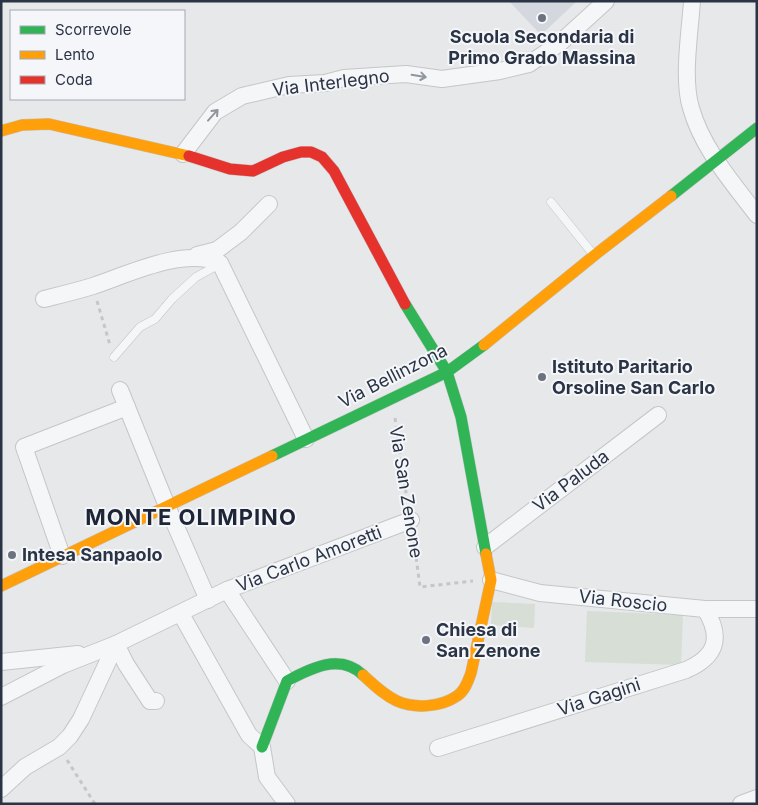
<svg xmlns="http://www.w3.org/2000/svg" width="758" height="805" viewBox="0 0 758 805" font-family="Inter,sans-serif">
  <style>
    .built { fill: #d4d7dd }
    .green { fill: #d6ded6 }
    .lines { fill: none; stroke-linecap: round; stroke-linejoin: round }
    .lane-casing { stroke: #c4c6c8; stroke-width: 9 }
    .street-casing { stroke: #c4c6c8; stroke-width: 18 }
    .fast-casing { stroke: #c4c6c8; stroke-width: 12 }
    .slow-casing { stroke: #c4c6c8; stroke-width: 12 }
    .jam-casing { stroke: #c4c6c8; stroke-width: 12 }
    .path { stroke: #c5c6ca; stroke-width: 3; stroke-dasharray: 4 4; stroke-linecap: butt }
    .lane { stroke: #f5f6f7; stroke-width: 8 }
    .street { stroke: #f5f6f7; stroke-width: 16 }
    .fast { stroke: #30b455; stroke-width: 11 }
    .slow { stroke: #ff9f0a; stroke-width: 11 }
    .jam { stroke: #e5322d; stroke-width: 11 }
    .oneway { stroke: #90959e }
    .poi-dot { fill: #6c737f; stroke: #f4f6f9; stroke-width: 2 }
    .labels { text-anchor: middle; stroke-width: 4; stroke-linejoin: round; paint-order: stroke }
    .poi-label { font-size: 18px; font-weight: bold; fill: #2b3445; stroke: #f4f6f9; text-anchor: start }
    .street-label { font-size: 18px; fill: #2b3445; stroke: #f4f6f9 }
    .district-label { font-size: 22px; font-weight: bold; letter-spacing: 1px; fill: #1d2536; stroke: #f4f6f9 }
  </style>
  <rect width="100%" height="100%" fill="#e6e8ea"/>
  <polygon class="built" points="509,1 577,1 541,35"/>
  <g class="green">
    <polygon points="492,602 535,604 534,628 491,625"/>
    <polygon points="587,611 683,615 681,665 585,662"/>
  </g>
  <g class="lines">
    <defs>
      <g id="lane">
        <polyline points="551,202 593,254"/>
        <polyline points="114,357 140,327 155,319 172,299 196,277 218,265"/>
      </g>
      <g id="street">
        <path d="M 692,1 C 690,32 682,79 691,108 C 702,148 732,182 757,215"/>
        <polyline points="183,154 215,112 242,96 289,85 325,83 344,78 406,74 442,79 500,71 529,64 560,43 606,1"/>
        <polyline points="197,255 217,250 241,232 269,204"/>
        <path d="M 44,299 C 60,295 77,291 93,286 C 129,274 183,247 220,263 L 306,439"/>
        <polyline points="120,390 167,506 208,600"/>
        <polyline points="485,547 658,415"/>
        <polyline points="62,556 24,447 127,407"/>
        <polyline points="491,580 540,593 705,609 757,609"/>
        <polyline points="227,590 287,681"/>
        <polyline points="181,614 249,735 262,747 267,777 287,804"/>
        <polyline points="1,662 78,654"/>
        <polyline points="1,697 63,665 116,644 126,664 150,701 156,701"/>
        <path d="M 438,748 L 686,670 C 716,657 723,638 705,609"/>
        <polyline points="1,789 25,767 59,747 70,736 81,719 116,644 227,590 411,520"/>
        <polyline points="741,804 757,798"/>
      </g>
      <g id="fast">
        <polyline points="671,196 757,128"/>
        <polyline points="405,304 447,372 461,417 486,554"/>
        <polyline points="272,456 447,372 484,345"/>
        <path d="M 262,747 L 287,681 C 311,668 340,653 363,675"/>
      </g>
      <g id="slow">
        <polyline points="1,131 22,125 49,124 189,156"/>
        <polyline points="484,345 596,254 671,196"/>
        <polyline points="1,586 272,456"/>
        <path d="M 363,675 C 374,685 384,695 397,701 C 415,709 441,707 457,696 C 465,691 468,681 471,673 L 491,580 L 486,554"/>
      </g>
      <polyline id="jam" points="189,156 230,169 253,171 283,157 301,152 311,152 322,157 334,171 405,304"/>
    </defs>
    <use href="#lane" class="lane-casing"/>
    <use href="#street" class="street-casing"/>
    <use href="#fast" class="fast-casing"/>
    <use href="#slow" class="slow-casing"/>
    <use href="#jam" class="jam-casing"/>
    <g class="path">
      <polyline points="97,301 110,345"/>
      <polyline points="395,418 408,506"/>
      <polyline points="413,534 420,587 473,581"/>
      <polyline points="67,760 95,804"/>
    </g>
    <use href="#lane" class="lane"/>
    <use href="#street" class="street"/>
    <use href="#fast" class="fast"/>
    <use href="#slow" class="slow"/>
    <use href="#jam" class="jam"/>
  </g>
  <defs><path id="oneway-shaft" d="M-6 0H5M1.5-3L5.5 0L1.5 3" fill="none" stroke-width="1.6" stroke-linecap="round" stroke-linejoin="round" transform="scale(1.25)"/></defs>
  <g class="oneway">
    <use href="#oneway-shaft" transform="translate(419 76) rotate(9)"/>
    <use href="#oneway-shaft" transform="translate(213 115) rotate(-48)"/>
  </g>
  <g class="poi-dot">
    <circle cx="542" cy="18" r="5"/>
    <circle cx="542" cy="377" r="5"/>
    <circle cx="12" cy="555" r="5"/>
    <circle cx="426" cy="640" r="5"/>
  </g>
  <g class="labels">
    <g class="poi-label">
      <text x="542" y="43" text-anchor="middle">Scuola Secondaria di<tspan x="542" dy="21">Primo Grado Massina</tspan></text>
      <text x="552" y="373">Istituto Paritario<tspan x="552" dy="21">Orsoline San Carlo</tspan></text>
      <text x="22" y="561">Intesa Sanpaolo</text>
      <text x="436" y="636">Chiesa di<tspan x="436" dy="21">San Zenone</tspan></text>
    </g>
    <g class="street-label">
      <text transform="translate(331 83) rotate(-7)" y="6">Via Interlegno</text>
      <text transform="translate(393 376) rotate(-27)" y="6">Via Bellinzona</text>
      <text transform="translate(571 481) rotate(-37)" y="6">Via Paluda</text>
      <text transform="translate(406 492) rotate(81)" y="6">Via San Zenone</text>
      <text transform="translate(309 559) rotate(-21)" y="6">Via Carlo Amoretti</text>
      <text transform="translate(623 601) rotate(6)" y="6">Via Roscio</text>
      <text transform="translate(599 697) rotate(-18)" y="6">Via Gagini</text>
    </g>
    <g class="district-label">
      <text x="191" y="525">MONTE OLIMPINO</text>
    </g>
  </g>
  <rect width="758" height="805" fill="none" stroke="#2b3445" stroke-width="5"/>
  <rect x="10" y="10" width="175" height="90" fill="#f4f6f9" stroke="#a4a8b1"/>
  <rect x="20" y="26" width="25" height="8" fill="#30b455" stroke="#a4a8b1"/>
  <text x="55" y="35" font-size="15" fill="#2b3445">Scorrevole</text>
  <rect x="20" y="51" width="25" height="8" fill="#ff9f0a" stroke="#a4a8b1"/>
  <text x="55" y="60" font-size="15" fill="#2b3445">Lento</text>
  <rect x="20" y="76" width="25" height="8" fill="#e5322d" stroke="#a4a8b1"/>
  <text x="55" y="85" font-size="15" fill="#2b3445">Coda</text>
</svg>
